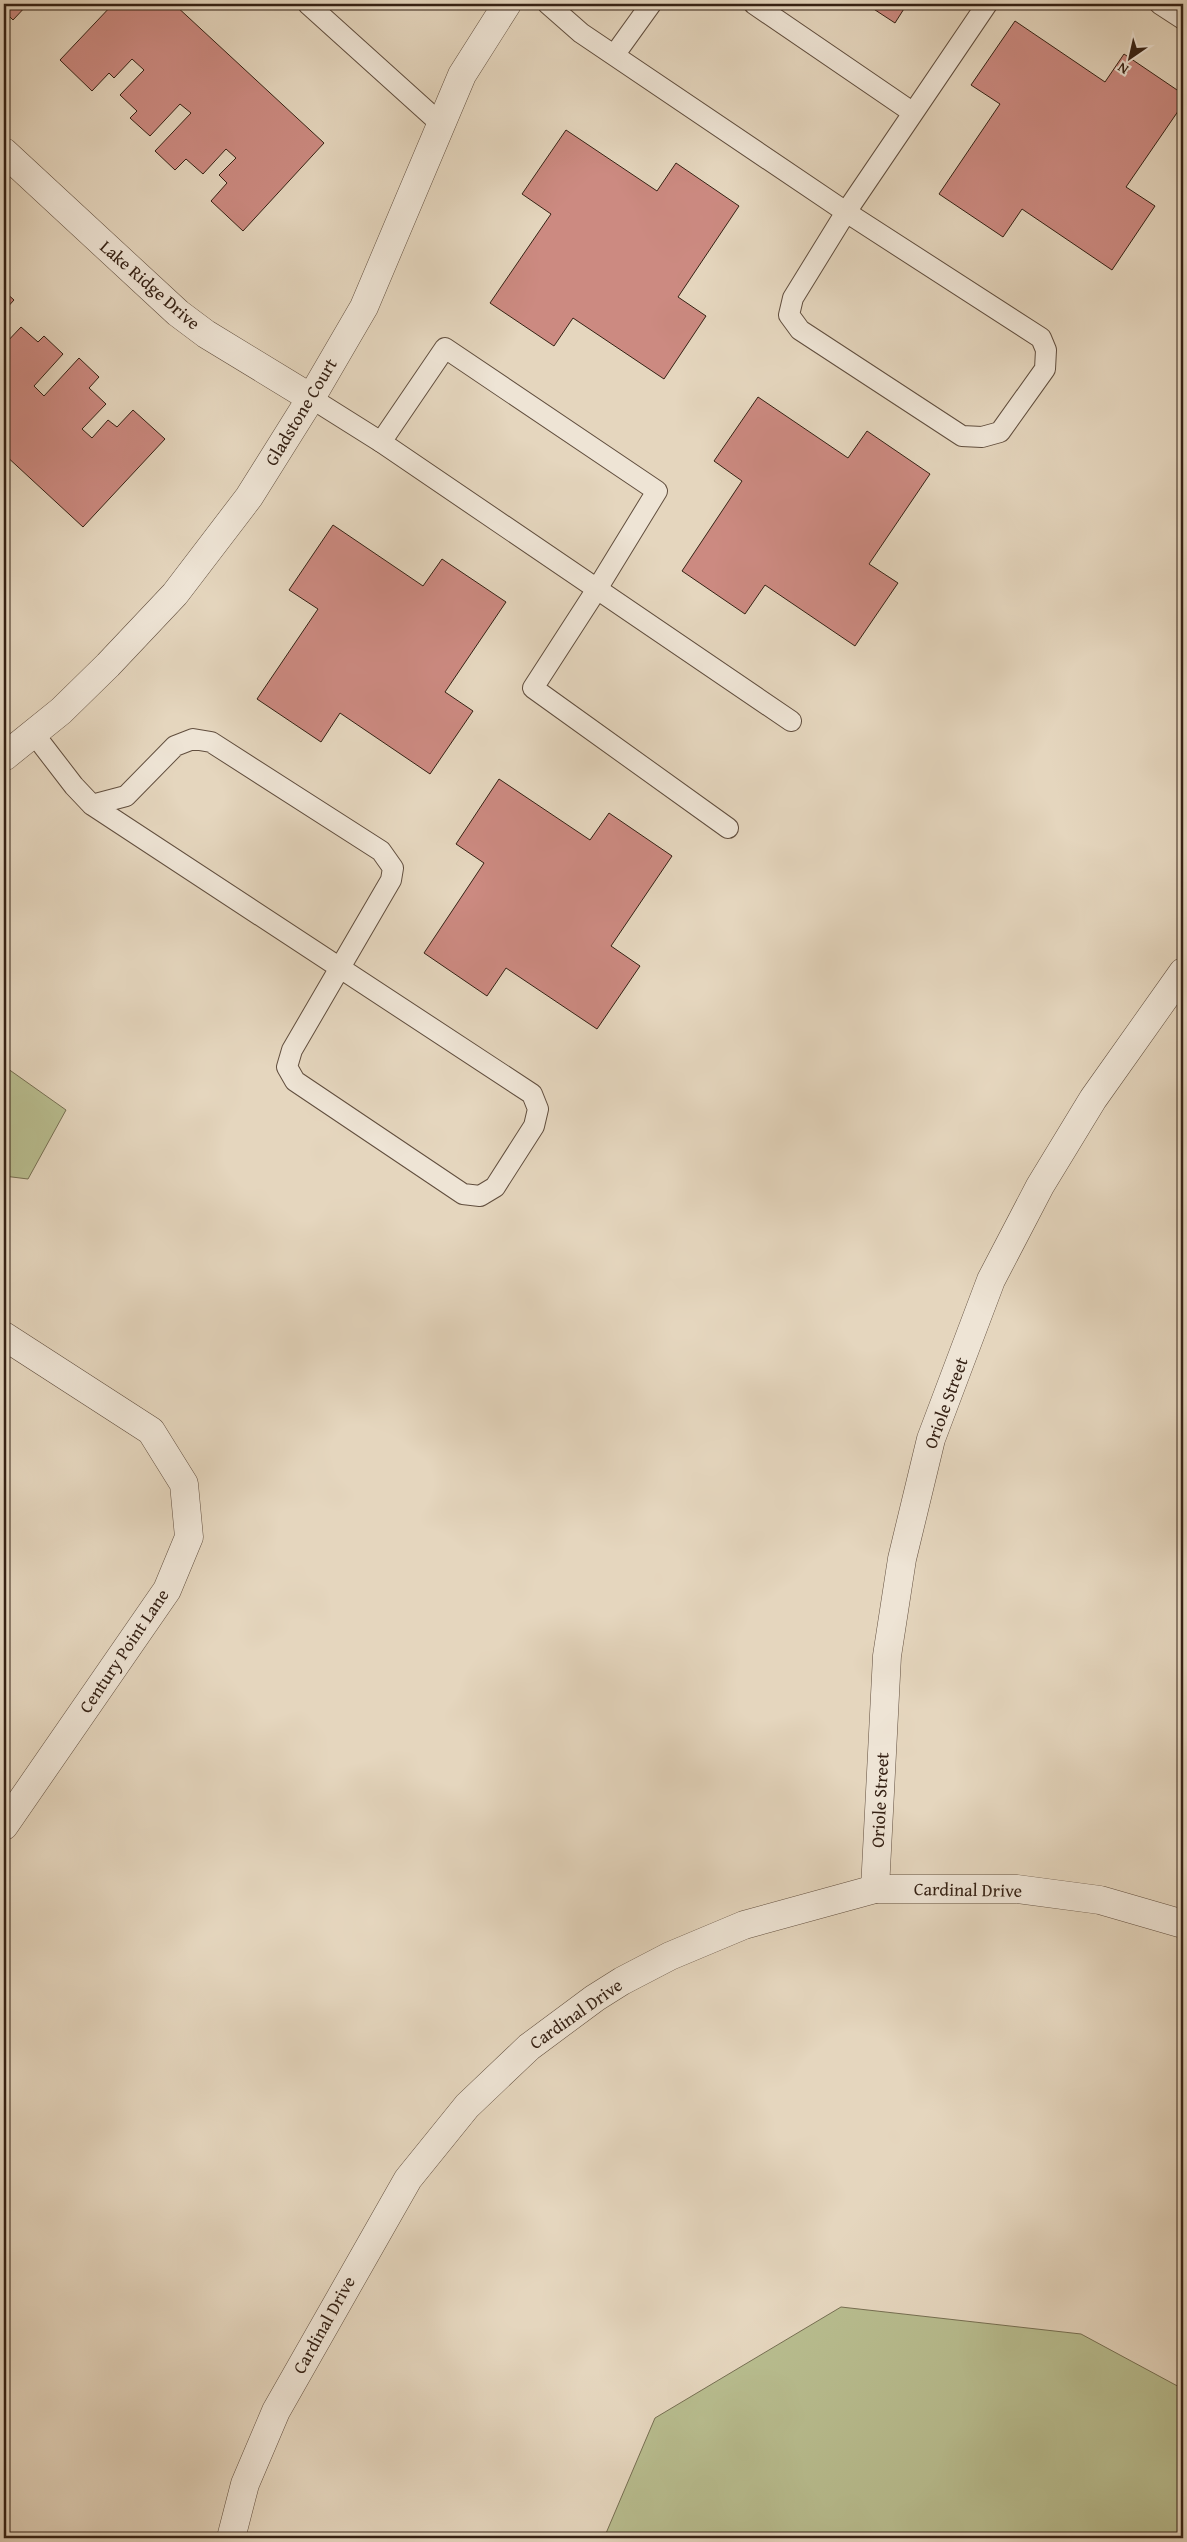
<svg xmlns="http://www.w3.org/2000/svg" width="1187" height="2542" viewBox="0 0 1187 2542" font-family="'Gentium Book Plus',serif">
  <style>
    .green { fill: #b8bd8f; stroke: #766f52 }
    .building { fill: #cc8a81; stroke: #352114 }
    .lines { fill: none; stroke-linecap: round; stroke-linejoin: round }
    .lane-casing { stroke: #614e3e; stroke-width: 22 }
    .street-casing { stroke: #614e3e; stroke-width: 29 }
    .lane { stroke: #eee4d5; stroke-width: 20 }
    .street { stroke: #eee4d5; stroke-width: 28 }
    .labels { text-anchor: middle; stroke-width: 5; stroke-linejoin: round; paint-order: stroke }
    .street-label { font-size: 18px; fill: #352114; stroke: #eee4d5 }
  </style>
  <rect width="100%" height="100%" fill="#e5d6be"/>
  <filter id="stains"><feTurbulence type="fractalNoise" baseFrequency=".004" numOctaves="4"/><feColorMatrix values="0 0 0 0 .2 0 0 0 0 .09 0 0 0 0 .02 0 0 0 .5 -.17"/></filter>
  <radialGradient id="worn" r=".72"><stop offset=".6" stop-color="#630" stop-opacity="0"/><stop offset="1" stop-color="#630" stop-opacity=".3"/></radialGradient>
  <g class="green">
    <polygon points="4,1066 66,1110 28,1179 4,1176"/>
    <polygon points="841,2307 1081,2334 1183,2389 1183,2538 604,2538 655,2418"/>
  </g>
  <g class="building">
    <polygon points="4,4 28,4 13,20 4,11"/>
    <polygon points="113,4 174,4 324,143 243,231 211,201 227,183 219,175 236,158 226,149 203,174 186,159 175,170 155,151 191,113 180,104 150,136 130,118 137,111 120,95 144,70 132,59 114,78 109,73 92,91 60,60"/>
    <polygon points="866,4 907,4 895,23"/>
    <polygon points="1015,21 1105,82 1124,54 1183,94 1183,104 1126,187 1155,206 1112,270 1022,209 1003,237 939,194 1000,104 971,85"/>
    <polygon points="566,130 657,191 676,163 739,206 678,297 706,316 664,379 573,318 554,346 490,303 551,214 522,194"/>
    <polygon points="4,291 14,300 4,311"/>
    <polygon points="21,327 38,342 44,336 63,354 34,386 44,396 79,358 99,377 89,388 106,404 82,429 92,438 108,420 117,427 133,410 165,439 83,527 4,454 4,345"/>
    <polygon points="758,397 848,458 867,431 930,474 869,564 898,583 855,646 765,585 745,614 682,571 742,481 714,461"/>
    <polygon points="333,525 423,586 442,559 506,602 445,692 473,711 430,774 340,713 321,742 257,699 318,609 289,590"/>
    <polygon points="499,779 590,840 609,813 672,856 611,946 640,966 597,1029 506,968 487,996 424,953 484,863 456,844"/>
  </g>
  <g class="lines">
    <defs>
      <g id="lane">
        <polyline points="308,4 441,124"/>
        <polyline points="548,4 581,33 846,212 1041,338 1046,350 1045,369 1000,432 982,437 962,436 800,330 789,315 793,298 846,212 987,4"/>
        <polyline points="754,4 912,112"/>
        <polyline points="1160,4 1183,19"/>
        <polyline points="615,54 651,4"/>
        <polyline points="311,398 381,442 791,721"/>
        <polyline points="381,442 445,348 657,491 597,589 533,688 728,828"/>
        <polyline points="34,734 74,786 92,805 532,1094 538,1109 534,1126 495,1187 480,1196 463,1194 295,1081 287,1067 292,1050 391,880 393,868 381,851 211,742 193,739 175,746 126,796 92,805"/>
      </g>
      <g id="street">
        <polyline points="4,152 178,313 206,334 311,398"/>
        <polyline points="4,757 61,711 108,665 175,594 249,497 311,398 364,307 462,75 507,4"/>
        <polyline points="4,1336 151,1431 184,1484 189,1537 167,1590 4,1826"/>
        <polyline points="875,1889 887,1656 902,1559 931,1439 991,1280 1040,1186 1093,1099 1183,972"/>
        <polyline points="231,2538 245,2484 276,2411 408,2179 467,2106 529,2047 595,1998 622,1981 670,1956 744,1925 875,1889 1017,1889 1100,1900 1183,1924"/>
      </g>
    </defs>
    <use href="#lane" class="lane-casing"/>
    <use href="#street" class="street-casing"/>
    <use href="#lane" class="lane"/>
    <use href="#street" class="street"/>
  </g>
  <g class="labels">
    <g class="street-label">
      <text transform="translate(150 285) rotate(41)" y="6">Lake Ridge Drive</text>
      <text transform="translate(301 412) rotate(-59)" y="6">Gladstone Court</text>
      <text transform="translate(946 1403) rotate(-70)" y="6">Oriole Street</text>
      <text transform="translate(124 1651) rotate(-56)" y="6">Century Point Lane</text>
      <text transform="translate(880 1800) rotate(-87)" y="6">Oriole Street</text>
      <text transform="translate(968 1890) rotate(1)" y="6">Cardinal Drive</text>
      <text transform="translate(576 2014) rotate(-35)" y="6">Cardinal Drive</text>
      <text transform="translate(324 2325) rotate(-61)" y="6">Cardinal Drive</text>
    </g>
  </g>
  <rect width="1187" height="2542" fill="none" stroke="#e5d6be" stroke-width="20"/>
  <rect x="5" y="5" width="1177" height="2532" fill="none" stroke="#352114" stroke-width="2.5"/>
  <rect x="10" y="10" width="1167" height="2522" fill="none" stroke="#352114"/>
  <g transform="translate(1130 58) rotate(214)" stroke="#eee4d5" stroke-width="4" paint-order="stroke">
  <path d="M0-4L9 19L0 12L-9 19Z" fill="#352114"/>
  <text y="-8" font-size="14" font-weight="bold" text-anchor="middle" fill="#352114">N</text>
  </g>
  <rect width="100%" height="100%" filter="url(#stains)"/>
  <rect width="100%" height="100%" fill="url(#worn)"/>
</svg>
